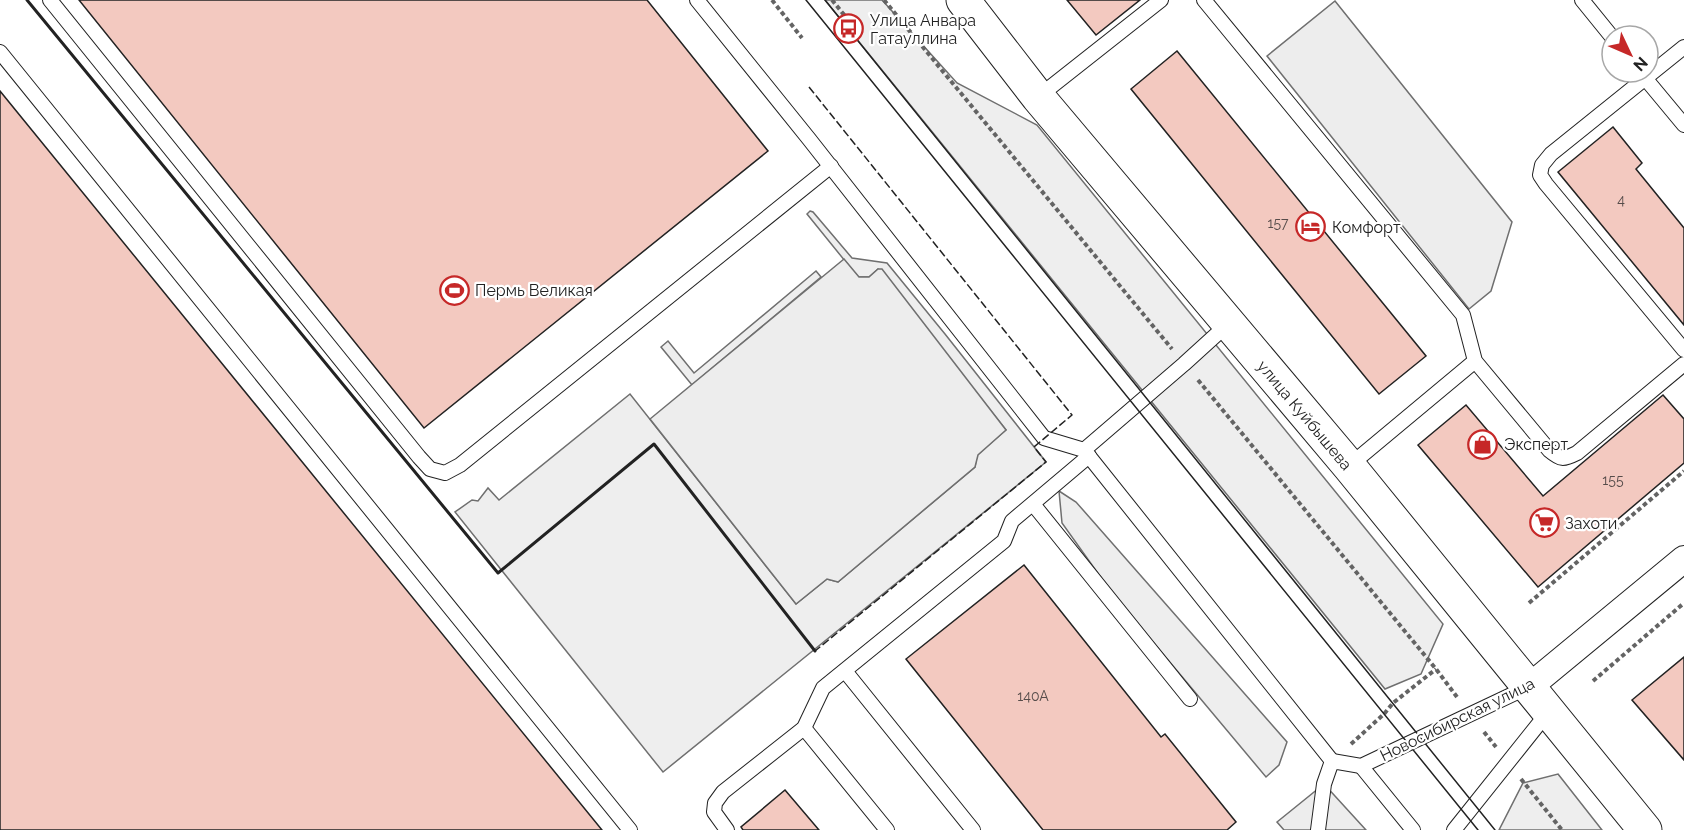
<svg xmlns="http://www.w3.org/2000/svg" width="1684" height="830" viewBox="0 0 1684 830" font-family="Raleway,sans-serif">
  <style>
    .green { fill: #eee; stroke: #6f6f6f; stroke-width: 1.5 }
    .parking { fill: #ededed; stroke: #6f6f6f; stroke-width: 1.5 }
    .building { fill: #f3c9c0; stroke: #222; stroke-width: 1.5 }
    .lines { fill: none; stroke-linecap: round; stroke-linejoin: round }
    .service-casing { stroke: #222; stroke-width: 16 }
    .minor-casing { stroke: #222; stroke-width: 28 }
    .secondary-casing { stroke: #222; stroke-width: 35 }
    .path { stroke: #646464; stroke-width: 4; stroke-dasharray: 4.5 3; stroke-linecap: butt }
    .service { stroke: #fff; stroke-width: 14 }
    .minor { stroke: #fff; stroke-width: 26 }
    .secondary { stroke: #fff; stroke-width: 33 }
    .tram { stroke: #222; stroke-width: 1.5 }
    .fence { stroke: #222; stroke-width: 1.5; stroke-dasharray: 8 3; stroke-linecap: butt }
    .wall { stroke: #222; stroke-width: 3 }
    .labels { text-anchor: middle; stroke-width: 4.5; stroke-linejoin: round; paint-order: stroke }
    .number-label { font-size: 14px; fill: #564c4a }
    .poi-label { font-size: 16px; fill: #222; stroke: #fff; text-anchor: start }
    .street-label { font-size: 16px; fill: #222; stroke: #fff }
  </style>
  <rect width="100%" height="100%" fill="#fff"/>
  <g class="green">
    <polygon points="825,0 882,0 957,83 1037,125 1443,624 1421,674 1385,689"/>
    <polygon points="810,211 813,212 852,258 887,263 945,334 1046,462 663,772 455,512 472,500 478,501 488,488 499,500 630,394 796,604 827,579 838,582 975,467 977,455 1006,430 878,269 869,277 858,277 807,214"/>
    <polygon points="816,271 821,277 692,385 661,347 668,341 694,373"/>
    <polygon points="1059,491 1076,502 1287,742 1279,765 1266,777 1112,593 1062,523"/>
    <polygon points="1558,774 1602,830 1499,830 1523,783"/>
  </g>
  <g class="parking">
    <polygon points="1335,1 1512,222 1491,291 1469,309 1267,56"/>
    <polygon points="844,259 859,277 869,277 878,269 882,269 1006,430 978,455 975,467 838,582 827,579 796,604 650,419"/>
    <polygon points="1324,784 1366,830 1284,830 1277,822"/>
  </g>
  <g class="building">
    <polygon points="79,0 647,0 768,151 424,428"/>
    <polygon points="1067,0 1140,0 1096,35"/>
    <polygon points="1177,51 1426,356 1379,394 1131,89"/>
    <polygon points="0,91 602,830 0,830"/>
    <polygon points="1613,127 1642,163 1636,169 1684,228 1684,325 1558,172"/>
    <polygon points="1663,395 1684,419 1684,463 1538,587 1418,445 1466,405 1543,496"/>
    <polygon points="1024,565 1161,737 1165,734 1236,822 1227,830 1043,830 906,659"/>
    <polygon points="1684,657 1684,760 1632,700"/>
    <polygon points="785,790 819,830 743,830 741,827"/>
  </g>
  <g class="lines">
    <defs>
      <g id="service">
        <polyline points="50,0 419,457 430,469 445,473 460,465 831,166"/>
        <polyline points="697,0 809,139 1044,438 1084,450 1332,761"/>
        <path d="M 1204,0 L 1463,315 L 1475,361 L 1549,450 C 1561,460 1563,460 1577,453 L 1684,364"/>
        <polyline points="1582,0 1612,37"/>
        <polyline points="1684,47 1551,154 1542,165 1540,175 1546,184 1684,350"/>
        <polyline points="0,52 630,830"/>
        <polyline points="1640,72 1684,125"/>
        <polyline points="1038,97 1161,0"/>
        <polyline points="1084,450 1184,364 1228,324"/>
        <polyline points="1349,466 1475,361"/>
        <polyline points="1033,504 1190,699"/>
        <polyline points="845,671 973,830"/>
        <polyline points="804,728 887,830"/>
        <polyline points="1361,766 1413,830"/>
        <polyline points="727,830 714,812 715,803 723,792 804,728 823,688 1004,541 1012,521 1089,456"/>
        <polyline points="1318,830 1324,784 1332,761 1361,766 1528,687"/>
        <polyline points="1454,830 1549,711"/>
      </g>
      <polyline id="minor" points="1529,687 1684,559"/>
      <polyline id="secondary" points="963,0 1038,97 1349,466 1645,830"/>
    </defs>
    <use href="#service" class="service-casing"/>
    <use href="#minor" class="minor-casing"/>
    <use href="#secondary" class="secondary-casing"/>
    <g class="path">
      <polyline points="772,0 802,38"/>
      <polyline points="832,0 858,32"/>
      <polyline points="884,0 1172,349"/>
      <polyline points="1198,380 1436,669 1457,697"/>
      <polyline points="1529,603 1684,471"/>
      <polyline points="1593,681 1684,603"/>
      <polyline points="1484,732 1496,747"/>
      <polyline points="1351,744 1384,714 1393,703 1436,669"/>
      <polyline points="1521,779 1562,830"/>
    </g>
    <use href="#service" class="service"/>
    <use href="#minor" class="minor"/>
    <use href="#secondary" class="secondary"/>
    <g class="tram">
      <polyline points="806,0 1478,830"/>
      <polyline points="825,0 1495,830"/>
    </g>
    <polyline class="fence" points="809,87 1072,415 1034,447 1046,462 815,651"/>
    <polyline class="wall" points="27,0 498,573 654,444 815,651"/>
  </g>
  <defs>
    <symbol id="bus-ring" viewBox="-11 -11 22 22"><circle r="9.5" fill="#fff" stroke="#c62828" stroke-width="1.5"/><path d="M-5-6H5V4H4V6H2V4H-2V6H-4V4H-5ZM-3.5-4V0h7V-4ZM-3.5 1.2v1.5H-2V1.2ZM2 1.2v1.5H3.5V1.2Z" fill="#c62828"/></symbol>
    <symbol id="hotel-ring" viewBox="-11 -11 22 22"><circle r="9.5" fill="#fff" stroke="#c62828" stroke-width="1.5"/><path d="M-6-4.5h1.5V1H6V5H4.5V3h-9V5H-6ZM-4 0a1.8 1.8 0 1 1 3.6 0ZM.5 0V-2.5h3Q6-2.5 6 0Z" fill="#c62828"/></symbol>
    <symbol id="stadium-ring" viewBox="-11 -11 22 22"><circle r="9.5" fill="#fff" stroke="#c62828" stroke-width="1.5"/><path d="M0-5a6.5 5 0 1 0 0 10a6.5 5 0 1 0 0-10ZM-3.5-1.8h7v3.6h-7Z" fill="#c62828"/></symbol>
    <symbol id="shop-ring" viewBox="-11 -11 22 22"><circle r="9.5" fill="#fff" stroke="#c62828" stroke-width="1.5"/><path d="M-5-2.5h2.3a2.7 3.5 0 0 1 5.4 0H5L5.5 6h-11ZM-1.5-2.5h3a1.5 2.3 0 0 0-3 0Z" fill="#c62828"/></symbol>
    <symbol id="supermarket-ring" viewBox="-11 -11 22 22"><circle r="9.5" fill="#fff" stroke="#c62828" stroke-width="1.5"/><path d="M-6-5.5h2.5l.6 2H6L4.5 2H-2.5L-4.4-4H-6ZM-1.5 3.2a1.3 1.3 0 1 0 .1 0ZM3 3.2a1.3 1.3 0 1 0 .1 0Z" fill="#c62828"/></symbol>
  </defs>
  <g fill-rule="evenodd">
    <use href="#bus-ring" x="832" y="12" width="33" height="33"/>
    <use href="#hotel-ring" x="1294" y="210" width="33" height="33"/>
    <use href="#stadium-ring" x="438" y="274" width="33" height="33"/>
    <use href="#shop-ring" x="1466" y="428" width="33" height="33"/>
    <use href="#supermarket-ring" x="1528" y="506" width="33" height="33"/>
  </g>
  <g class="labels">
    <g class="number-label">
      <text x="1621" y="205">4</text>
      <text x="1278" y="228">157</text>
      <text x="1613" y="485">155</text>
      <text x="1033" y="701">140А</text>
    </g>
    <g class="poi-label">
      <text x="870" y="26">Улица Анвара<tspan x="870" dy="18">Гатауллина</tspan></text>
      <text x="1332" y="233">Комфорт</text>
      <text x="475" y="296">Пермь Великая</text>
      <text x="1504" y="450">Эксперт</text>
      <text x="1565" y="529">Захоти</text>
    </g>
    <g class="street-label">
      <text transform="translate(1305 415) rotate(50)" y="6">улица Куйбышева</text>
      <text transform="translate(1457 719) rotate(-26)" y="6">Новосибирская улица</text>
    </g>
  </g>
  <g transform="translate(1630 54) rotate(134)"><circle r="28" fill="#ffffff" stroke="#a7a7a7" stroke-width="1.5"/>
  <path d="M0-4.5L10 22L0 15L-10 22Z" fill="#c62828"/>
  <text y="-9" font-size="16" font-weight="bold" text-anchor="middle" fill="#222222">N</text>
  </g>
</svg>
